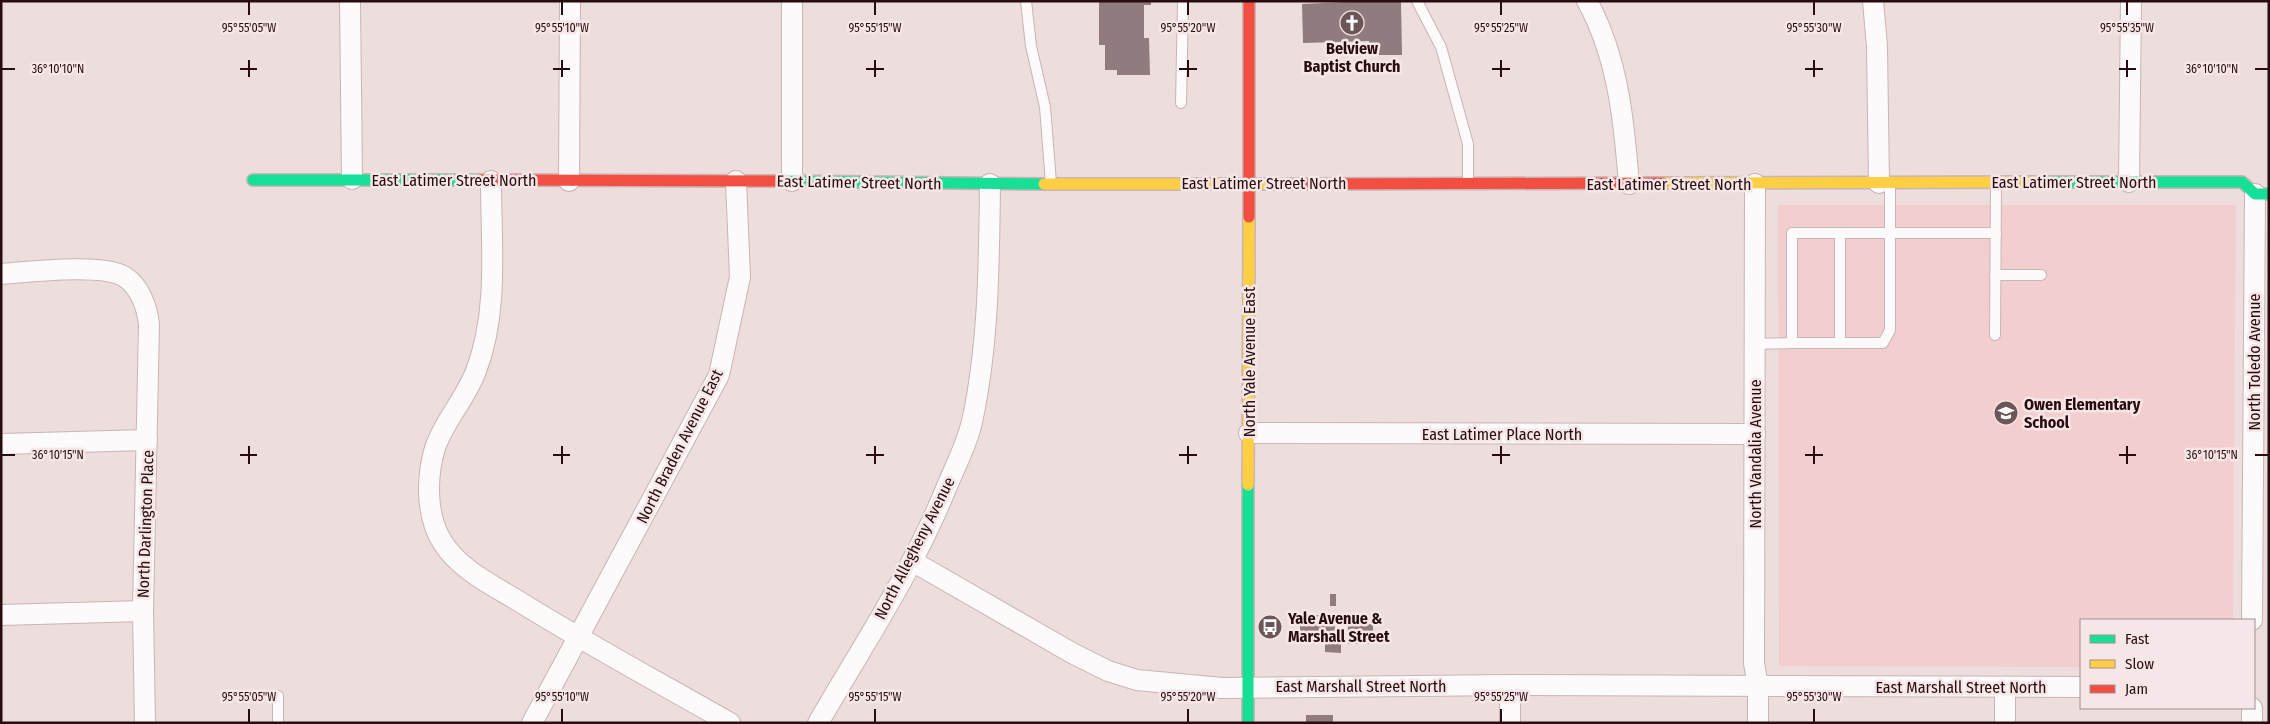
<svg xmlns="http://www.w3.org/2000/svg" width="2270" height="724" viewBox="0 0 2270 724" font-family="'Fira Sans Condensed',sans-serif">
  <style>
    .built { fill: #f3cecf }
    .building { fill: #907c7e }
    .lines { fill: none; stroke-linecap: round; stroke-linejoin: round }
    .lane-casing { stroke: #cab4b5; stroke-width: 12 }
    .street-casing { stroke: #cab4b5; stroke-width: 22 }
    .fast-casing { stroke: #cab4b5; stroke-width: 14 }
    .slow-casing { stroke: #cab4b5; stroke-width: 14 }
    .jam-casing { stroke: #cab4b5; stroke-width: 14 }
    .lane { stroke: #fcfafa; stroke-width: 10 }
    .street { stroke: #fcfafa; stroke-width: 20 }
    .fast { stroke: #16e098; stroke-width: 11 }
    .slow { stroke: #ffcf43; stroke-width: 11 }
    .jam { stroke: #f24e42; stroke-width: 11 }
    .ticks { fill: none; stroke: #280c0f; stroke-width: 2 }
    .labels { text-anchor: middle; stroke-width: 5; stroke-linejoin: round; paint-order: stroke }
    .poi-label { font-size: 16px; font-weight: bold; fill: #280c0f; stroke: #f7e6e7; text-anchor: start }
    .street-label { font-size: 16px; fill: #280c0f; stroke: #f7e6e7 }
    .ticks-label { font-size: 12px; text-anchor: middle; fill: #280c0f; stroke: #f7e6e7; stroke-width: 5; stroke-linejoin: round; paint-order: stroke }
  </style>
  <rect width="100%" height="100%" fill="#edd"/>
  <polygon class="built" points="1778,205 2236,205 2233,620 2081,620 2081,667 1779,666"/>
  <g class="building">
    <polygon points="1099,1 1151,1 1151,5 1144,5 1144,38 1149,38 1150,75 1117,75 1117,70 1105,70 1105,45 1099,45"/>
    <polygon points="1368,1 1401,1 1402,55 1369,55 1369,41 1303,43 1302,4"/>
    <rect x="1330" y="594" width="6" height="12"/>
    <polygon points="1300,615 1326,615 1326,620 1335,621 1335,637 1341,637 1341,653 1325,652 1325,644 1300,644"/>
    <rect x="1348" y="624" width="25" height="20"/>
    <rect x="1306" y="715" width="27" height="8"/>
  </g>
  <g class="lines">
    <defs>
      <g id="lane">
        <polyline points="1026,1 1031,46 1045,107 1051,183"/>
        <polyline points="1417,1 1441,47 1468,144 1468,183"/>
        <polyline points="1181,103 1183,1"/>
        <polyline points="1890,184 1890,330 1883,343 1792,343 1792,233 1996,233"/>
        <polyline points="1840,233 1840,343"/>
        <polyline points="1995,275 2041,275"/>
        <polyline points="1995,335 1996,183"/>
        <polyline points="1755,344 1792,343"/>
        <polyline points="278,723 278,696"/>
      </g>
      <g id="street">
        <polyline points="350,1 352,179"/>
        <polyline points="792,1 792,181"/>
        <path d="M 1587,1 C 1618,57 1624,121 1629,184"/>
        <polyline points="1873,1 1877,46 1879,183"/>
        <path d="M 491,181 C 491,244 499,311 476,371 C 466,398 444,421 435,448 C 426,478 426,517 443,543 C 460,570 494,586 520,602 C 589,645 660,683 730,723"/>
        <polyline points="569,181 570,1"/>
        <polyline points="2129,182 2131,1"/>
        <polyline points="1755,184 1754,663 1758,686 1758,723"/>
        <path d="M 1,274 C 29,272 103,263 125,277 C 140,287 147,307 149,324 L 143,611 L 145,723"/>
        <polyline points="1249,433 1755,434"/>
        <polyline points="1,444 147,440"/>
        <polyline points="912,561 1072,653 1108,671 1137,680 1222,688 1510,685 2081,687"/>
        <polyline points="1,615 143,611"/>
        <polyline points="2252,620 2255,194"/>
        <polyline points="2252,708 2252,723"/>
        <polyline points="532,723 719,375 740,277 736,181"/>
        <path d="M 818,723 C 862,647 912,572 945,491 C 955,466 968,443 973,417 C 989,340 989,261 990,184"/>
        <polyline points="1510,723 1510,685"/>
        <polyline points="2005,723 2005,687"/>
      </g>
      <g id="fast">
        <polyline points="253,180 479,180"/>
        <polyline points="777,181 1044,184"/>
        <polyline points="2037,182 2242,182 2255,194 2269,194"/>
        <polyline points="1248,723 1248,485"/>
      </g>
      <g id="slow">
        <polyline points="1663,183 2037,182"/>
        <polyline points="1044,184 1295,184"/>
        <polyline points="1248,485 1249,217"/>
      </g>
      <g id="jam">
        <polyline points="479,180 777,181"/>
        <polyline points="1295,184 1663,183"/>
        <polyline points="1249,217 1249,1"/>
      </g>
    </defs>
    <use href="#lane" class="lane-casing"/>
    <use href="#street" class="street-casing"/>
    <use href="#fast" class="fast-casing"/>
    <use href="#slow" class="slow-casing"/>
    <use href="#jam" class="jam-casing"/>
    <use href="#lane" class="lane"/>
    <use href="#street" class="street"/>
    <use href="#fast" class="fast"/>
    <use href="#slow" class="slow"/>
    <use href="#jam" class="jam"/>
  </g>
  <path class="ticks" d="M 249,2 L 249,15M 562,2 L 562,15M 875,2 L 875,15M 1188,2 L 1188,15M 1501,2 L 1501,15M 1814,2 L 1814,15M 2127,2 L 2127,15M 249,60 L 249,77M 562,60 L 562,77M 875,60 L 875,77M 1188,60 L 1188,77M 1501,60 L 1501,77M 1814,60 L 1814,77M 2127,60 L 2127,77M 2,69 L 15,69M 240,69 L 257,69M 553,69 L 570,69M 866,69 L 884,69M 1179,69 L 1197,69M 1492,69 L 1510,69M 1805,69 L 1823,69M 2119,69 L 2136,69M 2255,69 L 2268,69M 249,446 L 249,464M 562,446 L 562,464M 875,446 L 875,464M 1188,446 L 1188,464M 1501,446 L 1501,464M 1814,446 L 1814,464M 2127,446 L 2127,464M 2,455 L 15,455M 240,455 L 257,455M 553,455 L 570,455M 866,455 L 884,455M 1179,455 L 1197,455M 1492,455 L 1510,455M 1805,455 L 1823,455M 2119,455 L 2136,455M 2255,455 L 2268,455M 249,709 L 249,722M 562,709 L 562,722M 875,709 L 875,722M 1188,709 L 1188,722M 1501,709 L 1501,722M 1814,709 L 1814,722"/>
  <defs>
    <symbol id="church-disc" viewBox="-11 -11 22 22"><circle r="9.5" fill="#6d5557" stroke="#f7e6e7"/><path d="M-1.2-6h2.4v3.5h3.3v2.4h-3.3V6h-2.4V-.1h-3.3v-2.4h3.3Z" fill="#fff"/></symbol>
    <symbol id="school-disc" viewBox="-11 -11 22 22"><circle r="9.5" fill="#6d5557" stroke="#f7e6e7"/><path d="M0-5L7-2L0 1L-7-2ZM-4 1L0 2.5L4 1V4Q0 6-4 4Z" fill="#fff"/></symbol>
    <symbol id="bus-disc" viewBox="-11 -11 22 22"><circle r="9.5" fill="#6d5557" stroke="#f7e6e7"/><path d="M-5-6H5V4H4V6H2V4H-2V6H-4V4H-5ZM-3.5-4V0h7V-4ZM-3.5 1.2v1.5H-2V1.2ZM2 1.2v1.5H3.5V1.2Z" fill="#fff"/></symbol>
  </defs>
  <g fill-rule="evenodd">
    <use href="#church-disc" x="1338" y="9" width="28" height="28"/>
    <use href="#school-disc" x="1992" y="399" width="28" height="28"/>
    <use href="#bus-disc" x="1256" y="613" width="28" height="28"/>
  </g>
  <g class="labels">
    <g class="poi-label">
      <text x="1352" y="54" text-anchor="middle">Belview<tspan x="1352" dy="18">Baptist Church</tspan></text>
      <text x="2024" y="410">Owen Elementary<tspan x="2024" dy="18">School</tspan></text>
      <text x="1288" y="624">Yale Avenue &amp;<tspan x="1288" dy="18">Marshall Street</tspan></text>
    </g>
    <g class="street-label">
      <text x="454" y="186">East Latimer Street North</text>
      <text transform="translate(859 182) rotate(1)" y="6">East Latimer Street North</text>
      <text x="2074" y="188">East Latimer Street North</text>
      <text x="1264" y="189">East Latimer Street North</text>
      <text x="1669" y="190">East Latimer Street North</text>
      <text transform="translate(1249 362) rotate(-90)" y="6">North Yale Avenue East</text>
      <text transform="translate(2254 362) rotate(-90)" y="6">North Toledo Avenue</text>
      <text x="1502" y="440">East Latimer Place North</text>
      <text transform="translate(679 446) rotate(-63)" y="6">North Braden Avenue East</text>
      <text transform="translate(1755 454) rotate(-90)" y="6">North Vandalia Avenue</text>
      <text transform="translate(145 524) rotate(-88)" y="6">North Darlington Place</text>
      <text transform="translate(914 548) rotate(-63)" y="6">North Allegheny Avenue</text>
      <text x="1361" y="692">East Marshall Street North</text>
      <text x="1961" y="693">East Marshall Street North</text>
    </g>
  </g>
  <g class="ticks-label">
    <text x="249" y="32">95°55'05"W</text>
    <text x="562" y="32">95°55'10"W</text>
    <text x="875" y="32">95°55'15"W</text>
    <text x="1188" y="32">95°55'20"W</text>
    <text x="1501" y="32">95°55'25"W</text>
    <text x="1814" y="32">95°55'30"W</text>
    <text x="2127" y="32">95°55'35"W</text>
    <text x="2212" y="73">36°10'10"N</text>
    <text x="58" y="73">36°10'10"N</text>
    <text x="2212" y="459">36°10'15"N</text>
    <text x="58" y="459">36°10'15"N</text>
    <text x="249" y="701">95°55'05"W</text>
    <text x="562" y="701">95°55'10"W</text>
    <text x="875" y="701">95°55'15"W</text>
    <text x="1188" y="701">95°55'20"W</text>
    <text x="1501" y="701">95°55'25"W</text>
    <text x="1814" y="701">95°55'30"W</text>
  </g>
  <rect width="2270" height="724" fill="none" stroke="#280c0f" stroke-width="5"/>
  <rect x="2080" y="619" width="175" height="90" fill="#f7e6e7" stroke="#a48f91"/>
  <rect x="2090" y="635" width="25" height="8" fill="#16e098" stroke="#a48f91"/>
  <text x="2125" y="644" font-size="15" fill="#280c0f">Fast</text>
  <rect x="2090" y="660" width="25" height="8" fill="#ffcf43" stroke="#a48f91"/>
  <text x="2125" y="669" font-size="15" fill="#280c0f">Slow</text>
  <rect x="2090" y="685" width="25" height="8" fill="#f24e42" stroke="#a48f91"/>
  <text x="2125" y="694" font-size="15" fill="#280c0f">Jam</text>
</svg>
